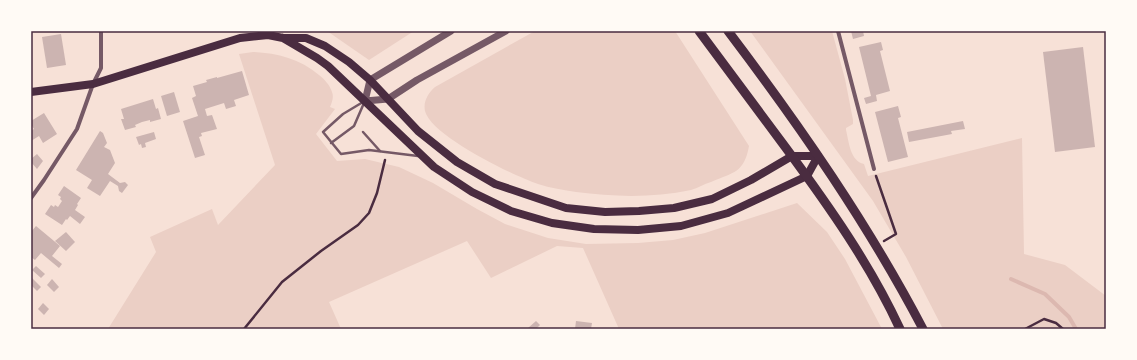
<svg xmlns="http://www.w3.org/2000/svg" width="1137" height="360" viewBox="0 0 1137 360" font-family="'Titillium Web',sans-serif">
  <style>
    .green { fill: #ebcfc5 }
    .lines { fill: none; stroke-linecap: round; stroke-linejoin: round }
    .stream { stroke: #dcb8b0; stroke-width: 4 }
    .building { fill: #ccb4b1 }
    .path { stroke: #4a2c40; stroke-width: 2.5 }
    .service { stroke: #755966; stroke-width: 2.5 }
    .minor { stroke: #755966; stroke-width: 4 }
    .tertiary { stroke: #755966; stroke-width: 7 }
    .secondary { stroke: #4a2c40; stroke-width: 8 }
    .primary { stroke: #4a2c40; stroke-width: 9 }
    .neatline { fill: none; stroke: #4a2c40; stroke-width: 1.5 }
  </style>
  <rect width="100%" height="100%" fill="#f7e1d7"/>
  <g class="green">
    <polygon points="327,31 414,31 369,60"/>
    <path d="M 535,31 L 675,31 L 749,146 C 744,173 734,172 711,182 C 704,184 698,188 691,190 C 653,198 614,197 576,192 C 564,190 550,188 538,184 C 514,176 431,136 425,111 C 423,102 428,93 435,87 Z"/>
    <path d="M 750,31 L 832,31 L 845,79 L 853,120 L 853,124 L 846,128 L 846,130 C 849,142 850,161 864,164 L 868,176 L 1022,138 L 1024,254 L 1065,265 L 1106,296 L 1106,329 L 943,329 L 906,257 L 873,201 Z"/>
    <path d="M 253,52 C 277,53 300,59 319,75 C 324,79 330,85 332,92 C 334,97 332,102 330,107 L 335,109 L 316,134 L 337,161 L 365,159 L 399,167 L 433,183 L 477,209 L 505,224 L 548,238 L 586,244 L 638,243 L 673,240 L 705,233 L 797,203 L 827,232 L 845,259 L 882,329 L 619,329 L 583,248 L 557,246 L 491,278 L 467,241 L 329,302 L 341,329 L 108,329 L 156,252 L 150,237 L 212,209 L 218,225 L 275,165 L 239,54 Z"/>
  </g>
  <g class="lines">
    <polyline class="stream" points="1011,279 1045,294 1069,317 1076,329"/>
  </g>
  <g class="building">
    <polygon points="851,31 863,31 864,36 853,39"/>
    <polygon points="61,34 66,65 47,68 42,37"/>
    <polygon points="881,42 883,50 880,51 890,91 876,95 877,101 866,104 864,98 871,96 859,47"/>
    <polygon points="1083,47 1095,147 1055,152 1043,52"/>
    <polygon points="242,71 249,95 234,100 236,106 226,109 224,103 205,109 207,116 212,115 217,129 201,133 202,136 199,137 205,155 195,158 183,121 198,116 192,98 196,96 193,86 207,82 206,80 217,77 217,78"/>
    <polygon points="174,92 180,112 167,116 161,96"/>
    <polygon points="153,99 156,109 158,108 161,119 150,122 150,120 142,122 135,125 136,127 125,130 121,119 124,119 121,109"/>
    <polygon points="898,106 901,117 898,118 908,157 888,162 875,112"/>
    <polygon points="44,113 57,134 43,143 39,136 31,141 31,131 34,129 31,124 31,121"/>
    <polygon points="963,121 965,129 951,131 952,134 909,142 907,132"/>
    <polygon points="100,131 103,133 107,143 104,147 110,150 115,163 108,174 120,183 125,182 128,185 122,193 119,191 118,186 110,181 100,196 87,188 92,180 76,170"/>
    <polygon points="154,132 156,139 145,143 146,147 142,148 141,144 139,145 136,137"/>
    <polygon points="37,154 43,161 37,169 31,162 31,159"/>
    <polygon points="64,186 81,198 77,204 78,205 75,210 85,217 80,224 70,216 67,220 66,219 62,225 45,214 51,205 54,207 55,205 58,207 62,201 60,199 61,197 58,195"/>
    <polygon points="36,226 60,246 52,256 62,264 59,268 41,253 35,260 31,257 31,232"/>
    <polygon points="66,232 75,242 66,251 55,241"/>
    <polygon points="36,266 45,274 41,278 32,270"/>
    <polygon points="32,278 41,287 37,291 31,285 31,280"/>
    <polygon points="52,279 59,287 54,292 47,285"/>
    <polygon points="43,303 49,309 44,315 38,309"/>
    <polygon points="536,321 540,325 536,329 529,329 528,328"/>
    <polygon points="576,321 592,323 591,329 575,329"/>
  </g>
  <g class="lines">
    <g class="path">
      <polyline points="876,176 896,234 884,241"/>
      <polyline points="244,329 282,282 321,251 358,225 369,213 377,193 385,160"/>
      <polyline points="1025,329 1044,319 1056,323 1063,329"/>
    </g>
    <g class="service">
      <polyline points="363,102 343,114 323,132 341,154 369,150 418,156"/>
      <polyline points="363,132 380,151"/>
      <polyline points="331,143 354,126 364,103"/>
    </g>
    <g class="minor">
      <polyline points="838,31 874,169"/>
      <polyline points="31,198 44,180 77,129 93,84 101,68 101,31"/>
    </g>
    <polyline class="tertiary" points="451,31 370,80 365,101 388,99 417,80 506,31"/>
    <polyline class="secondary" points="31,92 93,84 240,38 268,35 283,38 306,38 325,46 349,62 370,80 418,131 457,162 495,184 566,208 605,212 639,211 674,208 712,199 751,180 792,156 818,156 807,176 728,213 681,226 638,230 594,229 552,223 511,211 472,192 434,167 328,66 317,58 283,38"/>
    <g class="primary">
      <path d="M 699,31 C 728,70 757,109 786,148 C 828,205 870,264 900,329"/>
      <path d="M 728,31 C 800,126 868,224 923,329"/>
    </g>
  </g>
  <rect width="1137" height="360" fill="none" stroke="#fffaf5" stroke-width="64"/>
  <rect x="32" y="32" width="1073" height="296" class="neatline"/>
</svg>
